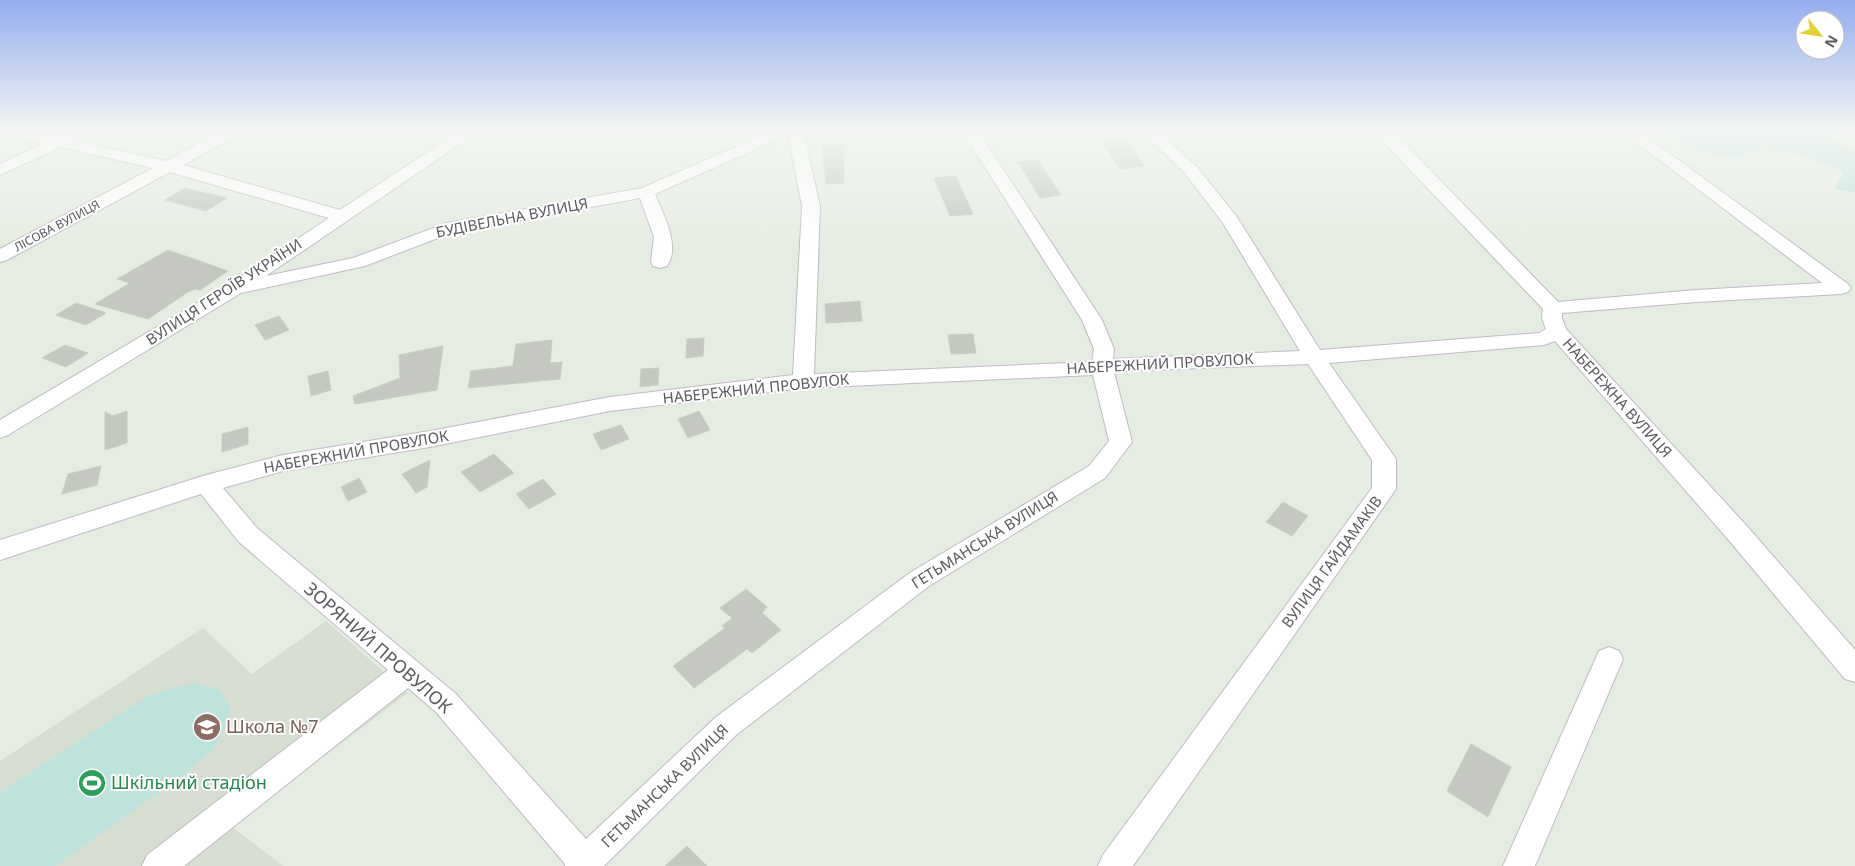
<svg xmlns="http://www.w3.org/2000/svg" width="1855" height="866" viewBox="0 0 1855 866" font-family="'Noto Sans',sans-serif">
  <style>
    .education { fill: #d6ded2 }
    .green { fill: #bee3dd }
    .building { fill: #c4c8c0; stroke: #c7d0bf }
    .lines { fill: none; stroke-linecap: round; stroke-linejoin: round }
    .minor-casing { stroke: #bebbc2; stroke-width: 2 }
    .minor { fill: #fff; fill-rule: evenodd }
    .labels { text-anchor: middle; stroke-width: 4; stroke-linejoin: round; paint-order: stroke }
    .far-street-label { font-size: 12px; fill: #5c5961; stroke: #fff }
    .street-label { font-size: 15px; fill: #5c5961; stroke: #fff }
    .near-street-label { font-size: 18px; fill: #5c5961; stroke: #fff }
    .near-education-label { font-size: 18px; fill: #785e54; stroke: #fff; text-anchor: start }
    .near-leisure-label { font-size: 18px; fill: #27864d; stroke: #fff; text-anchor: start }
  </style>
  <rect width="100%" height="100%" fill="#e5ece1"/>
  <polygon class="education" points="326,621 408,693 231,826 283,866 0,866 0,761 203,628 252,674"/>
  <g class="green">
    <polygon points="1657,131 1826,131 1832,139 1855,151 1855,193 1835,189 1844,172 1805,156 1761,149 1735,158 1698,152"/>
    <polygon points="197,684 219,690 231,707 225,727 212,750 184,774 55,866 0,866 0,793 148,696 175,687"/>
  </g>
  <g class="building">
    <polygon points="1126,139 1144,166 1120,169 1102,141"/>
    <polygon points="844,144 844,183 826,184 822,145"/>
    <polygon points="1038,160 1061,195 1040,198 1018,162"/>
    <polygon points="956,176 973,214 950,216 934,178"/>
    <polygon points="185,188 227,198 206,211 165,200"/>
    <polygon points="168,250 228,271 200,290 195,289 188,292 148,319 95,304 130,283 117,279"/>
    <polygon points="860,301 862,321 826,323 825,304"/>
    <polygon points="76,303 106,313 86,325 56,315"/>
    <polygon points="279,316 289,330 265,340 255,325"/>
    <polygon points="973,334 976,353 951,354 948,335"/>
    <polygon points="704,338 703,356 686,358 687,339"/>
    <polygon points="552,340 550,363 562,362 560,379 468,388 471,371 513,366 516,344"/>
    <polygon points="65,345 88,353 66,367 42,358"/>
    <polygon points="443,346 437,390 355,404 353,396 400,378 399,355"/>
    <polygon points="659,368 658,385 640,387 641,369"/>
    <polygon points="328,371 331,390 311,396 308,376"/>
    <polygon points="127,411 127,443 105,450 105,412 113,416"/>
    <polygon points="699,411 710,430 688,438 678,419"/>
    <polygon points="621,425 629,439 601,450 593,434"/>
    <polygon points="248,427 248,444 222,452 222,434"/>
    <polygon points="494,454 514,473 480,492 461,472"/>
    <polygon points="430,460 427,487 416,493 402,474"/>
    <polygon points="101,466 97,485 62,494 68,474"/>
    <polygon points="359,478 367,492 348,501 341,487"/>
    <polygon points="543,479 556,494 529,509 516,494"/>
    <polygon points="1283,502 1308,516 1292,536 1266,522"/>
    <polygon points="746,589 767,607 762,613 781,630 752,653 747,649 694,688 673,666 725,628 722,626 732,618 720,608"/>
    <polygon points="1471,744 1511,767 1488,817 1447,791"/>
    <polygon points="687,846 707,866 665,866"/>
  </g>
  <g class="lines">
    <defs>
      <g id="minor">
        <path d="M 4,131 L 32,131 L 57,136 L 64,134 L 70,136 L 71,140 L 166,161 L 223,131 L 242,131 L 240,134 L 183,165 L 340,210 L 459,131 L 477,131 L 475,134 L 266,276 L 353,258 L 447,223 L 642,188 L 772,131 L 803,131 L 820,206 L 814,374 L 1092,362 L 1094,349 L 1082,320 L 962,131 L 978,131 L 1102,320 L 1114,349 L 1113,359 L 1300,351 L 1223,223 L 1184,172 L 1141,131 L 1158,131 L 1196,166 L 1237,217 L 1320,350 L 1539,333 L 1546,329 L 1542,318 L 1543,309 L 1373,131 L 1390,131 L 1403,142 L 1558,302 L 1696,290 L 1822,283 L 1621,131 L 1639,131 L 1848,284 L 1851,288 L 1848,292 L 1841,294 L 1696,302 L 1562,313 L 1562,318 L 1566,329 L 1745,524 L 1855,650 L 1855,682 L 1845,679 L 1727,538 L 1555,341 L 1544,345 L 1329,363 L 1396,459 L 1396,489 L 1133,866 L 1098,866 L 1103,855 L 1372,488 L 1372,460 L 1308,364 L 1122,371 L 1114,372 L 1132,442 L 1105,478 L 929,586 L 736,735 L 604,866 L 565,866 L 565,864 L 436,712 L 408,688 L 184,866 L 142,866 L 147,855 L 388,670 L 239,542 L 201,494 L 0,560 L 0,540 L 206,475 L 283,455 L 430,431 L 610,397 L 793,375 L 802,206 L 788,135 L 655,194 C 663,214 681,246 667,266 L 660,268 L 653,266 L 651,262 L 654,237 L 640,198 L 451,233 L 365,266 L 241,293 L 8,435 L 0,438 L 0,420 L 228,285 L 329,218 L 170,172 L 7,260 L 0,262 L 0,249 L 153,168 L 61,147 L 0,175 L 0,164 L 44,143 L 6,134 ZM 1093,375 L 1109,441 L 1089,466 L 911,572 L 716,717 L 586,839 L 456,694 L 257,528 L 223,488 L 283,471 L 430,447 L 610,411 L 803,388 Z"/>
        <polygon points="1609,647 1619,651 1623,659 1535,866 1503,866 1599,651"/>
      </g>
    </defs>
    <use href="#minor" class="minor-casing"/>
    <use href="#minor" class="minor"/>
  </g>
  <linearGradient id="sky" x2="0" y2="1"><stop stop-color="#95adf0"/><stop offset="0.52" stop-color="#f3f6f2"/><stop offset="1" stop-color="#f3f6f2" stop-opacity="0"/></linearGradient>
  <rect width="1855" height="252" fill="url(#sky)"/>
  <defs>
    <symbol id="school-disc" viewBox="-11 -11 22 22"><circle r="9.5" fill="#8d6e63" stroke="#fff"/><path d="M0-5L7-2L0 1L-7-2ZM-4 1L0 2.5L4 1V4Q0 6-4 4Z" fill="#fff"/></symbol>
    <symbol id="stadium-disc" viewBox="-11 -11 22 22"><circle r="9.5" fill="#2e9e5b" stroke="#fff"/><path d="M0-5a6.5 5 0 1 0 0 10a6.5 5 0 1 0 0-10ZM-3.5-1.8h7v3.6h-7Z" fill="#fff"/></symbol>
  </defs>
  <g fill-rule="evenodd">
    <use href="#school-disc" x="191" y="711" width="32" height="32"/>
    <use href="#stadium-disc" x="76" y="767" width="32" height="32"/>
  </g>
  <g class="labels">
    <g class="far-street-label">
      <text transform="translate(57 226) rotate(-28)" y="4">ЛІСОВА ВУЛИЦЯ</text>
    </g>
    <g class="street-label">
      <text transform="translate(512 218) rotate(-11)" y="5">БУДІВЕЛЬНА ВУЛИЦЯ</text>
      <text transform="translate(224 292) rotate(-33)" y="5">ВУЛИЦЯ ГЕРОЇВ УКРАЇНИ</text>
      <text transform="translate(1160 364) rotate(-3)" y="5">НАБЕРЕЖНИЙ ПРОВУЛОК</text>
      <text transform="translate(756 389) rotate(-6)" y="5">НАБЕРЕЖНИЙ ПРОВУЛОК</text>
      <text transform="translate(1617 398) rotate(48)" y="5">НАБЕРЕЖНА ВУЛИЦЯ</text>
      <text transform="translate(356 452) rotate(-10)" y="5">НАБЕРЕЖНИЙ ПРОВУЛОК</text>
      <text transform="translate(985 540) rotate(-32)" y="5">ГЕТЬМАНСЬКА ВУЛИЦЯ</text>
      <text transform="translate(1332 562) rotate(-54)" y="5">ВУЛИЦЯ ГАЙДАМАКІВ</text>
      <text transform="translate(665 786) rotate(-44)" y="5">ГЕТЬМАНСЬКА ВУЛИЦЯ</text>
    </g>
    <g class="near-street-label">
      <text transform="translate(378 648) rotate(41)" y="6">ЗОРЯНИЙ ПРОВУЛОК</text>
    </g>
    <g class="near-education-label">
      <text x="226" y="733">Школа №7</text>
    </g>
    <g class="near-leisure-label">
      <text x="111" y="789">Шкільний стадіон</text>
    </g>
  </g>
  <g transform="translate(1820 35) rotate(120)"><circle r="24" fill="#ffffff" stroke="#bebdc0"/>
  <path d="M0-4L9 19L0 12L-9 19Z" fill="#e0d232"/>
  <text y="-8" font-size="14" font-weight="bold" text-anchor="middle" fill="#5c5961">N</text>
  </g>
</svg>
